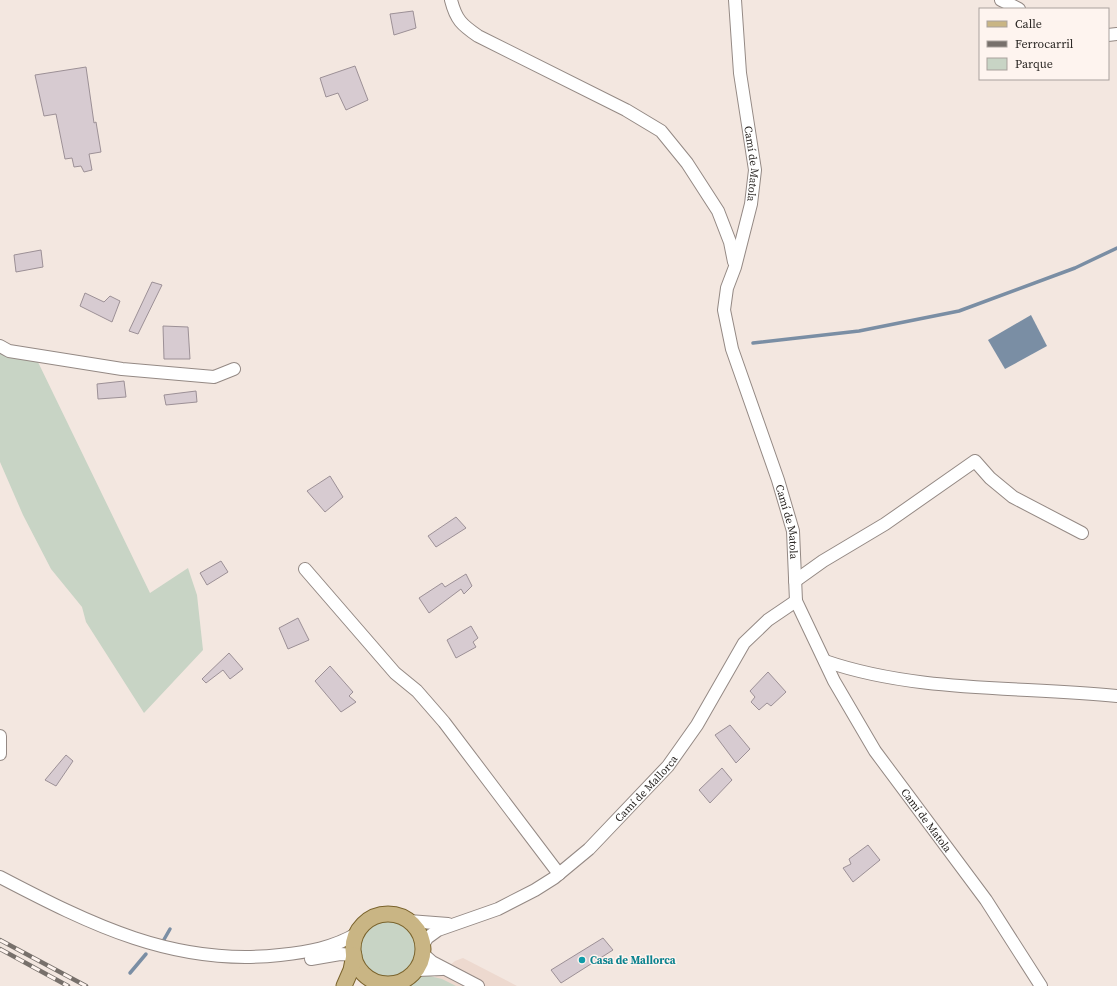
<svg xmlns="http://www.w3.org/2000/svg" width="1117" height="986" viewBox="0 0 1117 986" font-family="'Source Serif 4',serif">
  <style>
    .built { fill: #edd9cf }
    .green { fill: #c8d4c5 }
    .water { fill: #7a8ea4 }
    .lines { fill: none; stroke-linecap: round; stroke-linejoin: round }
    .stream { stroke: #7a8ea4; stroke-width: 3.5 }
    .building { fill: #d7cbd1; stroke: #9c9096 }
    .minor-casing { stroke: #948984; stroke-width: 14 }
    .major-casing { stroke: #7a632c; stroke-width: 17 }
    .minor { stroke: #fff; stroke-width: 12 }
    .major { stroke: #c9b584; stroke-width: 15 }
    .rail-casing { stroke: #77706b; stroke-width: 4.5 }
    .rail { stroke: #fef4ef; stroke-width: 3; stroke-dasharray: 9; stroke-linecap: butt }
    .culture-dot { fill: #0f9aa8; stroke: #fef4ef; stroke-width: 1.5 }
    .labels { text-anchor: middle; stroke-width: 3; stroke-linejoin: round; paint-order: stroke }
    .street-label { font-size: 11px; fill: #292522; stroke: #fef4ef }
    .culture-label { font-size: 11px; font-weight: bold; fill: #0d838f; stroke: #fef4ef; text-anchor: start }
  </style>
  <rect width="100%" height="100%" fill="#f3e7e0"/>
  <polygon class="built" points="463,958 517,986 414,986 425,966 430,981 455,961"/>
  <g class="green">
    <polygon points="0,348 37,360 150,593 188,568 197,595 203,650 144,713 86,622 82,607 51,569 23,515 0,462"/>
    <circle cx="388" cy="950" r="32"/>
    <polygon points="417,973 442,979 456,986 396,986"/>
  </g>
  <polygon class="water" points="1031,315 1047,346 1005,369 988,340"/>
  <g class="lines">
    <g class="stream">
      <polyline points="753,343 859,331 959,311 1075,268 1117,248"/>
      <polyline points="162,943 170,929"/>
      <polyline points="130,973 146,954"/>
    </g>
  </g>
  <g class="building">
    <polygon points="413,11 416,28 394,35 390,14"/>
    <polygon points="355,66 368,100 346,110 338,93 326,97 320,78"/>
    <polygon points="86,67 94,123 96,122 101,152 89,154 92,170 84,172 81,166 74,167 72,158 65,159 56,114 44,116 35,75"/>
    <polygon points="41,250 43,267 16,272 14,255"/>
    <polygon points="152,282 162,285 138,334 129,331"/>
    <polygon points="85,293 104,302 110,296 120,301 112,322 80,306"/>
    <polygon points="163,326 188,327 190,359 164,359"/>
    <polygon points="124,381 126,397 98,399 97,384"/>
    <polygon points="196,391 197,402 166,405 164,395"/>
    <polygon points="330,476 343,497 325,512 307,491"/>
    <polygon points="456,517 466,528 436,547 428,536"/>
    <polygon points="221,561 228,572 207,585 200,573"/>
    <polygon points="466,574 472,586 464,594 461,589 429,613 419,598 442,583 445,587"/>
    <polygon points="298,618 309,640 288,649 279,628"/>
    <polygon points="471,626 478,638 473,642 476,647 456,658 447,640"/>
    <polygon points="229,653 243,669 230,679 223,670 206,683 202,679"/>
    <polygon points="330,666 353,692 349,696 356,702 341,712 315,681"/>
    <polygon points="768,672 786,692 771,706 767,703 759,710 751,702 755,697 750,691"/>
    <polygon points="730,725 750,749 736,763 715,735"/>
    <polygon points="66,755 73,761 56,786 45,780"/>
    <polygon points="722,768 732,780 710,803 699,790"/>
    <polygon points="868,845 880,860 853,882 843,868 851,864 849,859"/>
    <polygon points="603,938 613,950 561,983 551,970"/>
  </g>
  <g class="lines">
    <defs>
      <g id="minor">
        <path d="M 451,0 C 456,20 462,25 478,36 L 626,110 L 661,131 L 687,163 L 718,211 L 730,242 L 734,262"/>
        <path id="s1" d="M 735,0 L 740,73 L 755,170 L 751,204 L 735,267 L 727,288 L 724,310 L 732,349 L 778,480 L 793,531 L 796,601 L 834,681 L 875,751 L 986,900 L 1041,986"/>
        <polyline points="1001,0 1019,9"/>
        <polyline points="1108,35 1117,34"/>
        <polyline points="0,346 9,351 122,369 214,377 234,369"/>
        <polyline points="305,569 395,673 417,691 444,722 559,874"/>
        <polyline points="795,581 823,561 885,524 975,461 990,478 1013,497 1082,533"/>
        <path d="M 825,661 C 918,693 1020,686 1117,696"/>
        <polyline points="0,736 0,754"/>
        <path d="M 0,877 C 90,924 175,967 280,955 C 308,952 333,948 358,933"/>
        <polyline points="409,921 448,924"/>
        <path id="s2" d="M 423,945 L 427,938 L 438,930 L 498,909 L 535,890 L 554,878 L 589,849 L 668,766 L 697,725 L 744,643 L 768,620 L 796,601"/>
        <polyline points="423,954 432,962 478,986"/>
        <polyline points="311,959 340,954 354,955"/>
        <polyline points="417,970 442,969"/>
        <polyline points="394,984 394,986"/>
      </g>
      <g id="major">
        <circle cx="388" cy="949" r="35"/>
        <polyline points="344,986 351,970 354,955"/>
      </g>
    </defs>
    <use href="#minor" class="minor-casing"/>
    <use href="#major" class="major-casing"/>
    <use href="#minor" class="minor"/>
    <use href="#major" class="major"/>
    <defs>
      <g id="rail">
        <polyline points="0,940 86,986"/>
        <polyline points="0,949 68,986"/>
      </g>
    </defs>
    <use href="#rail" class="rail-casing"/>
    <use href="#rail" class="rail"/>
  </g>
  <circle class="culture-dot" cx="582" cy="960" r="4"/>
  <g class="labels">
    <g class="street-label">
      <text dy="4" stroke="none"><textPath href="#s1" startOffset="165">Camí de Matola</textPath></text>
      <text dy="4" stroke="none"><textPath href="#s1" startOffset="537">Camí de Matola</textPath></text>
      <text dy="4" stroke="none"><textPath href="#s2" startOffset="278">Camí de Mallorca</textPath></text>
      <text dy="4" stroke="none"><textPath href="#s1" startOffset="873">Camí de Matola</textPath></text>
    </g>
    <g class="culture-label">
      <text x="590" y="964">Casa de Mallorca</text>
    </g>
  </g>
  <rect x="979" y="8" width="130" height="72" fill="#fef4ef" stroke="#a9a19d"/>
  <rect x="987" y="21" width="20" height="6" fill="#c9b584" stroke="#a9a19d"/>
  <text x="1015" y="28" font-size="12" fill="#292522">Calle</text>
  <rect x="987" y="41" width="20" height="6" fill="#77706b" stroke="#a9a19d"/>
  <text x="1015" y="48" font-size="12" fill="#292522">Ferrocarril</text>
  <rect x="987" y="58" width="20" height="12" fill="#c8d4c5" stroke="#a9a19d"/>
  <text x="1015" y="68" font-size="12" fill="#292522">Parque</text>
</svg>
